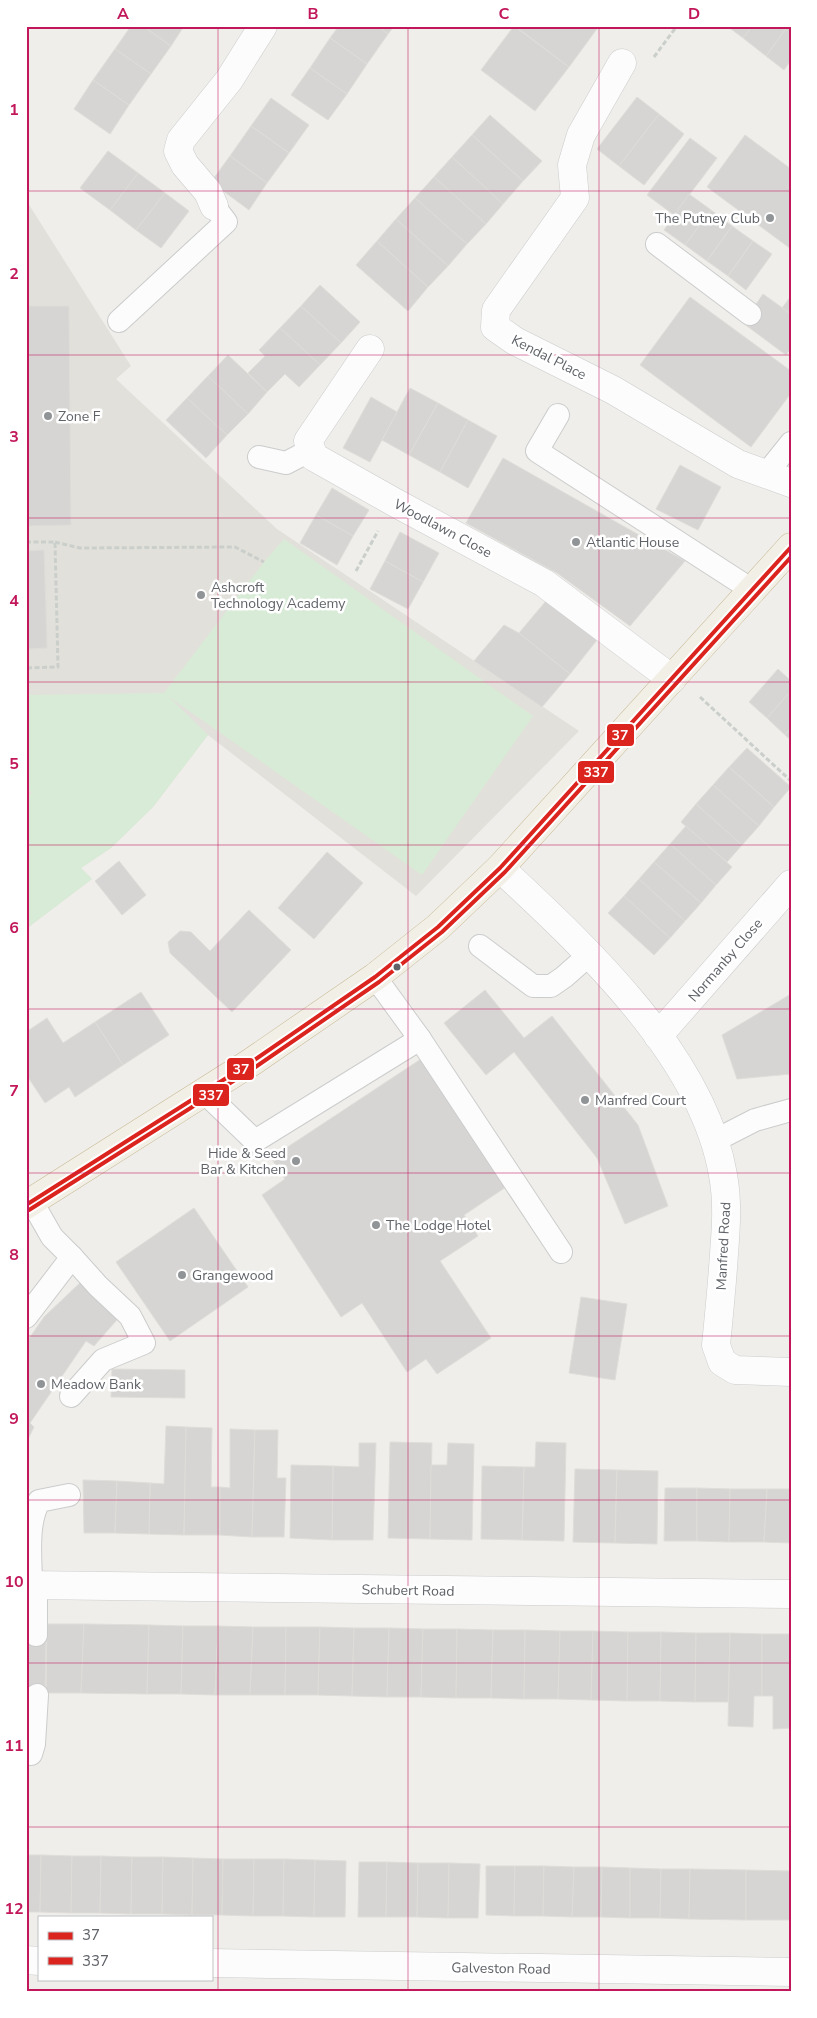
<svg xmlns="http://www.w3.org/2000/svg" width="817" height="2018" viewBox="0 0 817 2018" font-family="'Nunito Sans',sans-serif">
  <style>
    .education { fill: #e2e0da }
    .green { fill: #d8ebd6 }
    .building { fill: #d6d5d3; stroke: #deddd9 }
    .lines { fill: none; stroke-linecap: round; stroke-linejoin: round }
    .service-casing { stroke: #cbcccc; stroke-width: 24 }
    .minor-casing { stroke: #cbcccc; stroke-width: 29 }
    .trunk-casing { stroke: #c8b996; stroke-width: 29 }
    .path { stroke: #cacfcc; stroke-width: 3; stroke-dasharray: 5 2.5; stroke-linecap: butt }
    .service { stroke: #fdfcfc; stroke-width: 22 }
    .minor { stroke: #fdfcfc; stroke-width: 28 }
    .trunk { stroke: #f2f0e6; stroke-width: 28 }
    .bus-1-casing { stroke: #fff; stroke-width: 8 }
    .bus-2-casing { stroke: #fff; stroke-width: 8 }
    .bus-1 { stroke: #dc241f; stroke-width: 4 }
    .bus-2 { stroke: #dc241f; stroke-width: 4 }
    .grid { fill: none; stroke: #c2185b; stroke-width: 1; stroke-opacity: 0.55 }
    .poi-dot { fill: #919496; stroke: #fff; stroke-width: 2 }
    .bus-dot { fill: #5f6368; stroke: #fff; stroke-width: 2 }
    .labels { text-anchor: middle; stroke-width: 5; stroke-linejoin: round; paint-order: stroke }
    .poi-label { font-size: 14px; fill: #5f6368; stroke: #fff; text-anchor: start }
    .street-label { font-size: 14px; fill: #5f6368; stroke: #fff }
    .line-badge { stroke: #fff; stroke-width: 2 }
    .badge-label { font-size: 14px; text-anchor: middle; font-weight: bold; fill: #fff }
    .neatline { fill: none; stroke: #c2185b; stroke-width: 2 }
    .grid-label { font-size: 16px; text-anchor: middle; font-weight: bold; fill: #c2185b }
  </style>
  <rect width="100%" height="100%" fill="#efeeea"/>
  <polygon class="education" points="26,200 131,366 116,379 277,529 579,731 416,896 208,735 153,807 111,848 81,868 92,879 26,929"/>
  <polygon class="green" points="284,539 533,716 422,875 168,696 208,735 153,807 111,848 81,868 92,879 26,929 26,797 32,793 26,787 26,695 164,693 264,562"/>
  <g class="building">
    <polygon points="131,26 143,26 171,46 151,74 115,49"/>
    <polygon points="143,26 184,26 171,46"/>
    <polygon points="339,26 377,26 388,34 367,64 330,38"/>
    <polygon points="377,26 394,26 388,34"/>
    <polygon points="514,26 569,67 535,111 481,70"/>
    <polygon points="515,26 599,26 569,67"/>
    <polygon points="727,26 752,26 743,38"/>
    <polygon points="752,26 788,26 766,56 743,38"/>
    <polygon points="788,26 791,26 791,60 784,70 766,56"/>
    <polygon points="330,38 367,64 347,94 310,68"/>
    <polygon points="115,49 151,74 129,105 93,80"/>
    <polygon points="310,68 347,94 328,120 291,95"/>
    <polygon points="93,80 129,105 110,134 74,109"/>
    <polygon points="637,97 659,114 619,166 597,149"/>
    <polygon points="271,98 309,125 289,153 251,126"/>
    <polygon points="659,114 684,134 644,185 619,166"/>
    <polygon points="490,115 542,161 523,181 472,135"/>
    <polygon points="251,126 289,153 267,183 230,156"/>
    <polygon points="472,135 523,181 503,204 452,157"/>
    <polygon points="745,135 791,169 791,249 707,187"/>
    <polygon points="690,138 717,158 674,215 647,195"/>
    <polygon points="108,151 138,173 110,210 80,188"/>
    <polygon points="230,156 267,183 249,210 211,182"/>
    <polygon points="452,157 503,204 486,224 434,177"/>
    <polygon points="138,173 165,193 136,230 110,210"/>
    <polygon points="434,177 486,224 467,244 415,198"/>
    <polygon points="165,193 189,211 161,248 136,230"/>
    <polygon points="689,194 711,210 685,245 664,230"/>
    <polygon points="415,198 467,244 448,266 396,219"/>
    <polygon points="711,210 732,226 707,261 685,245"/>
    <polygon points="396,219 448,266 428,287 377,241"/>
    <polygon points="732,226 753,241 728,276 707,261"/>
    <polygon points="377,241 428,287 408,311 356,265"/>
    <polygon points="753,241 772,254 746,290 728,276"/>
    <polygon points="320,285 360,322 341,343 301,306"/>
    <polygon points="763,294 791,314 791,348 786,355 743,323"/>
    <polygon points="791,296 791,314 782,308"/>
    <polygon points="690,297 791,371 791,393 751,447 640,365"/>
    <polygon points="26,306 69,306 71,525 26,526"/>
    <polygon points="301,306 341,343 320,365 280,328"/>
    <polygon points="280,328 320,365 299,387 285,374 267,392 248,373 265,356 259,350"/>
    <polygon points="228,355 267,392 248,414 208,376"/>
    <polygon points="208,376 248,414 227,435 187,398"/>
    <polygon points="410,388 438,403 409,455 382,440"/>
    <polygon points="371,397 397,412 370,462 343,448"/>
    <polygon points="187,398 227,435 206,458 166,420"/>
    <polygon points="438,403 468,420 440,472 409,455"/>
    <polygon points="468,420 497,436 468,488 440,472"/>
    <polygon points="503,458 685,561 630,626 557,573 466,523"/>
    <polygon points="680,465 721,487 698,530 656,509"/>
    <polygon points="332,488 369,510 353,536 316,515"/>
    <polygon points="316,515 353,536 337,565 300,543"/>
    <polygon points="400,532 439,553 423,582 385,561"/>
    <polygon points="44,550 47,648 26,649 26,551"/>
    <polygon points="44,550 47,648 26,649 26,551"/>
    <polygon points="385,561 423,582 408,609 370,589"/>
    <polygon points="546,601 597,640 570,674 519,633"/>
    <polygon points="504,625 519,633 570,674 542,707 474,661"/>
    <polygon points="778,669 791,681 791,691 767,718 749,702"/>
    <polygon points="791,691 791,728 785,735 767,718"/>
    <polygon points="791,728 791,740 785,735"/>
    <polygon points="747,748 791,787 774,807 729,767"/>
    <polygon points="729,767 774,807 759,826 713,785"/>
    <polygon points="713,785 759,826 742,845 696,804"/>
    <polygon points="696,804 742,845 727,862 681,822"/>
    <polygon points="686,826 732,867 716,885 670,844"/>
    <polygon points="670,844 716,885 701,903 654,862"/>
    <polygon points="327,852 363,883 314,939 278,908"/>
    <polygon points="119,861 146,895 122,915 95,881"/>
    <polygon points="654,862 701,903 685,921 639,879"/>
    <polygon points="639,879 685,921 670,938 624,896"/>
    <polygon points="624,896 670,938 654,955 608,913"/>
    <polygon points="249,910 291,950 232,1012 170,953 168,942 180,931 191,932 210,951"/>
    <polygon points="485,990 524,1038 552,1016 638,1125 668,1206 625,1224 597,1158 514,1052 486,1075 444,1023"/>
    <polygon points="141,992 169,1035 123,1065 95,1022"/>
    <polygon points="791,994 791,1074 737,1079 722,1035"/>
    <polygon points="47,1018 63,1043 95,1022 123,1065 75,1097 69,1087 45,1103 26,1074 26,1032"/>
    <polygon points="421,1059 506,1187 464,1215 478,1236 440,1261 491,1338 437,1374 426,1359 407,1372 362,1303 341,1317 262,1195 285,1179 271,1158"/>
    <polygon points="194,1208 248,1287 170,1341 116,1262"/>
    <polygon points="83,1280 122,1314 94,1346 86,1341 30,1423 34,1427 26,1443 26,1343 44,1317"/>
    <polygon points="581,1297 627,1304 615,1380 569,1373"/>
    <polygon points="112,1369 185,1370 185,1398 111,1397"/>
    <polygon points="166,1426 186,1427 184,1535 149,1534 150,1483 164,1484"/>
    <polygon points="186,1427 212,1428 211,1487 220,1487 220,1535 184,1535"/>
    <polygon points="230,1429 255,1430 252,1537 220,1535 220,1487 230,1488"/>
    <polygon points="255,1430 278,1430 277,1478 286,1478 284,1537 252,1537"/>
    <polygon points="390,1442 432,1443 430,1539 388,1538"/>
    <polygon points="536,1442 566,1443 564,1541 522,1540 524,1467 535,1467"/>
    <polygon points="359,1443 376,1443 373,1540 332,1540 333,1466 359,1467"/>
    <polygon points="448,1443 474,1444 472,1540 430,1539 431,1465 447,1465"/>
    <polygon points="291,1465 333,1466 332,1540 290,1538"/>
    <polygon points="482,1466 524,1467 522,1540 481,1539"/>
    <polygon points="575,1469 617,1470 615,1543 573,1542"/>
    <polygon points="617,1470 658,1471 657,1544 615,1543"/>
    <polygon points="83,1480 117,1481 115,1533 84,1533"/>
    <polygon points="117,1481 150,1483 149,1534 115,1533"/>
    <polygon points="665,1488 697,1488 697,1541 664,1541"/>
    <polygon points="697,1488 730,1489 729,1542 697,1541"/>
    <polygon points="730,1489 767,1489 764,1542 729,1542"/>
    <polygon points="767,1489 791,1489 791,1543 764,1542"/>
    <polygon points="47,1624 84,1624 81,1693 46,1693"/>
    <polygon points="84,1624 149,1625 147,1694 81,1693"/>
    <polygon points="149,1625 183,1626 181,1694 147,1694"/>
    <polygon points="183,1626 218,1626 215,1695 181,1694"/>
    <polygon points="218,1626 253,1627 250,1695 215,1695"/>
    <polygon points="253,1627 286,1627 285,1695 250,1695"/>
    <polygon points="286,1627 320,1627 318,1695 285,1695"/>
    <polygon points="320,1627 354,1628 352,1696 318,1695"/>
    <polygon points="354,1628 389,1628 387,1697 352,1696"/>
    <polygon points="389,1628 423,1629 421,1697 387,1697"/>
    <polygon points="423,1629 457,1629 456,1698 421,1697"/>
    <polygon points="457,1629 493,1630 491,1698 456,1698"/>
    <polygon points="493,1630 525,1630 524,1699 491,1698"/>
    <polygon points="525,1630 560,1631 558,1699 524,1699"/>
    <polygon points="560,1631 593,1631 591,1700 558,1699"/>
    <polygon points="593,1631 628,1632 627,1701 591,1700"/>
    <polygon points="628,1632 661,1632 660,1701 627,1701"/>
    <polygon points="661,1632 696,1633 695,1702 660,1701"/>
    <polygon points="696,1633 730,1633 728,1702 695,1702"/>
    <polygon points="730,1633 762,1634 762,1696 754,1696 753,1727 728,1726"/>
    <polygon points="762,1634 791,1634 791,1728 773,1729 773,1696 762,1696"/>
    <polygon points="26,1635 46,1635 45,1695 26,1694"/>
    <polygon points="26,1855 41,1855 40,1912 26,1912"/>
    <polygon points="41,1855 72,1856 71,1913 40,1912"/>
    <polygon points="72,1856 101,1856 100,1913 71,1913"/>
    <polygon points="101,1856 132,1857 131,1914 100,1913"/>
    <polygon points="132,1857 163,1857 162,1914 131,1914"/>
    <polygon points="163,1857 193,1858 192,1915 162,1914"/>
    <polygon points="193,1858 223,1859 222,1915 192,1915"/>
    <polygon points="223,1859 254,1859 253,1916 222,1915"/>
    <polygon points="254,1859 284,1859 283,1916 253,1916"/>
    <polygon points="284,1859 315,1860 314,1917 283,1916"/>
    <polygon points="315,1860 346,1861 345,1917 314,1917"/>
    <polygon points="359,1862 387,1862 386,1917 358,1917"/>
    <polygon points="387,1862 418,1863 417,1917 386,1917"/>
    <polygon points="418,1863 449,1863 448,1918 417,1917"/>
    <polygon points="449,1863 480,1864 478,1918 448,1918"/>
    <polygon points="486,1866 515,1866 514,1916 486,1915"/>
    <polygon points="515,1866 544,1866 543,1916 514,1916"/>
    <polygon points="544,1866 574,1867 572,1917 543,1916"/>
    <polygon points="574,1867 602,1867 601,1917 572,1917"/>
    <polygon points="602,1867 630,1868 630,1918 601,1917"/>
    <polygon points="630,1868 661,1869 660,1918 630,1918"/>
    <polygon points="661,1869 690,1869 689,1919 660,1918"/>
    <polygon points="690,1869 746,1870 746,1920 689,1919"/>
    <polygon points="746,1870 791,1871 791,1920 746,1920"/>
  </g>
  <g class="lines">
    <defs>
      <g id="service">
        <polyline points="657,244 750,314"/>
        <polyline points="119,321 226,222 214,206"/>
        <polyline points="558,415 537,451 752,590"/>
        <polyline points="259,457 286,463 311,450"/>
        <polyline points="767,473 791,443"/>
        <polyline points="480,946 533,986 551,986 564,977 589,955"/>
        <polyline points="375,977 420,1039 561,1252"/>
        <polyline points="203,1091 255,1141 420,1039"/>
        <polyline points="716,1140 755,1120 791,1110"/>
        <polyline points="26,1317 72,1257 52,1237 32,1202"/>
        <polyline points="71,1396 103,1360 144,1343 130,1316 98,1286 72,1257"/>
        <path d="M 31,1585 C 31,1559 26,1525 39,1501 L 69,1495"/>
        <polyline points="36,1635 36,1586"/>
        <polyline points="26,1754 31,1754 34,1744 37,1695"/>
      </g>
      <g id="minor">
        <polyline points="622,63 581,135 572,165 575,198 496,310 495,327 515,341 613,390 738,464 791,483"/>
        <polyline points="214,206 208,192 185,165 178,151 181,140 229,80 263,26"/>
        <polyline points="370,349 308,441 314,457 394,502 544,583 672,679"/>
        <path d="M 500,868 C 585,947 703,1056 723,1175 C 728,1202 726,1228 724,1254 C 722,1285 719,1315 716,1345 L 722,1362 L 735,1370 L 791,1372"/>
        <polyline points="658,1036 791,884"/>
        <polyline points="26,1585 791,1594"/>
        <polyline points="26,1960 39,1961"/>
        <polyline points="211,1963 791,1972"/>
      </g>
      <polyline id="trunk" points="26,1205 250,1063 375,977 438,927 500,868 791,547"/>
    </defs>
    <use href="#service" class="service-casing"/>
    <use href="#minor" class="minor-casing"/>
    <use href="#trunk" class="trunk-casing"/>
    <g class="path">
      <polyline points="654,57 677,26"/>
      <polyline points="26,542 55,542 58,667 26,668"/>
      <polyline points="55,542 80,548 235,547 264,562"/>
      <polyline points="356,571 378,531"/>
      <polyline points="700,697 791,781"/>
    </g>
    <use href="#service" class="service"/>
    <use href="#minor" class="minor"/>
    <use href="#trunk" class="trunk"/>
    <defs>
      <polyline id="bus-1" points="26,1205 250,1063 375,977 438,927 500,868 791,547"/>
      <polyline id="bus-2" points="29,1210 254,1068 379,982 442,932 505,872 791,557"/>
    </defs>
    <use href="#bus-1" class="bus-1-casing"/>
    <use href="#bus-2" class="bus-2-casing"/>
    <use href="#bus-1" class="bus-1"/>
    <use href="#bus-2" class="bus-2"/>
  </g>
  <path class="grid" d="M 218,26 L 218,1992M 408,26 L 408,1992M 599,26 L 599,1992M 26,191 L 791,191M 26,355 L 791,355M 26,518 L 791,518M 26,682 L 791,682M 26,845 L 791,845M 26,1009 L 791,1009M 26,1173 L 791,1173M 26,1336 L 791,1336M 26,1500 L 791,1500M 26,1663 L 791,1663M 26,1827 L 791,1827"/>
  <g class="poi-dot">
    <circle cx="770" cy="218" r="5"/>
    <circle cx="48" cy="416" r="5"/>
    <circle cx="576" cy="542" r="5"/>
    <circle cx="201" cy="595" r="5"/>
    <circle cx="585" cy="1100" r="5"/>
    <circle cx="296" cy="1161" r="5"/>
    <circle cx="376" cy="1225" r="5"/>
    <circle cx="182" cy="1275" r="5"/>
    <circle cx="41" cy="1384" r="5"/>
  </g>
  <circle class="bus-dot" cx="397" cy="967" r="4.5"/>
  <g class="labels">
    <g class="poi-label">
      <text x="760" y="223" text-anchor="end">The Putney Club</text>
      <text x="58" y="421">Zone F</text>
      <text x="586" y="547">Atlantic House</text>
      <text x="211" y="592">Ashcroft<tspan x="211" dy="16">Technology Academy</tspan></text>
      <text x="595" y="1105">Manfred Court</text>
      <text x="286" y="1158" text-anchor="end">Hide &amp; Seed<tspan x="286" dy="16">Bar &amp; Kitchen</tspan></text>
      <text x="386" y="1230">The Lodge Hotel</text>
      <text x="192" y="1280">Grangewood</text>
      <text x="51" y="1389">Meadow Bank</text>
    </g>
    <g class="street-label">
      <text transform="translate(549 357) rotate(27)" y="5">Kendal Place</text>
      <text transform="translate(443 528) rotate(28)" y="5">Woodlawn Close</text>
      <text transform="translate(725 960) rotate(-49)" y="5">Normanby Close</text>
      <text transform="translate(723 1246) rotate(-87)" y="5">Manfred Road</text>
      <text transform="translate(408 1590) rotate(1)" y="5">Schubert Road</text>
      <text transform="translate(501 1968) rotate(1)" y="5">Galveston Road</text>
    </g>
  </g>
  <g class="line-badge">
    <rect x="606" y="723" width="29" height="24" rx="5" fill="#dc241f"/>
    <rect x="577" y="760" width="38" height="24" rx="5" fill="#dc241f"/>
    <rect x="226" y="1057" width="29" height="24" rx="5" fill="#dc241f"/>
    <rect x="192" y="1083" width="38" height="24" rx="5" fill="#dc241f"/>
  </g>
  <g class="badge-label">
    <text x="620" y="740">37</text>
    <text x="596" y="777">337</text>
    <text x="241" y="1074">37</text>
    <text x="211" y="1100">337</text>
  </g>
  <rect width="817" height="2018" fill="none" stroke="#ffffff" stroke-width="55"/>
  <rect x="38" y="1916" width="175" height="65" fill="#ffffff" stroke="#bfc1c3"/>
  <rect x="48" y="1932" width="25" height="8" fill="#dc241f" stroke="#bfc1c3"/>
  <text x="82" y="1940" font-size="15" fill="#5f6368">37</text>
  <rect x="48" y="1957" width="25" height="8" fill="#dc241f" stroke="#bfc1c3"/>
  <text x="82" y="1966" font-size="15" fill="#5f6368">337</text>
  <rect x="28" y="28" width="762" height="1962" class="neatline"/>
  <g class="grid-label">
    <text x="123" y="19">A</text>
    <text x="313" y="19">B</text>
    <text x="504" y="19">C</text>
    <text x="694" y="19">D</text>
    <text x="14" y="115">1</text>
    <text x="14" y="279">2</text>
    <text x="14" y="442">3</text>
    <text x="14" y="606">4</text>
    <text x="14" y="769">5</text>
    <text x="14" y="933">6</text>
    <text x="14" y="1096">7</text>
    <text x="14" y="1260">8</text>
    <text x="14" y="1424">9</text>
    <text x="14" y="1587">10</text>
    <text x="14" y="1751">11</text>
    <text x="14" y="1914">12</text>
  </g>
</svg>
